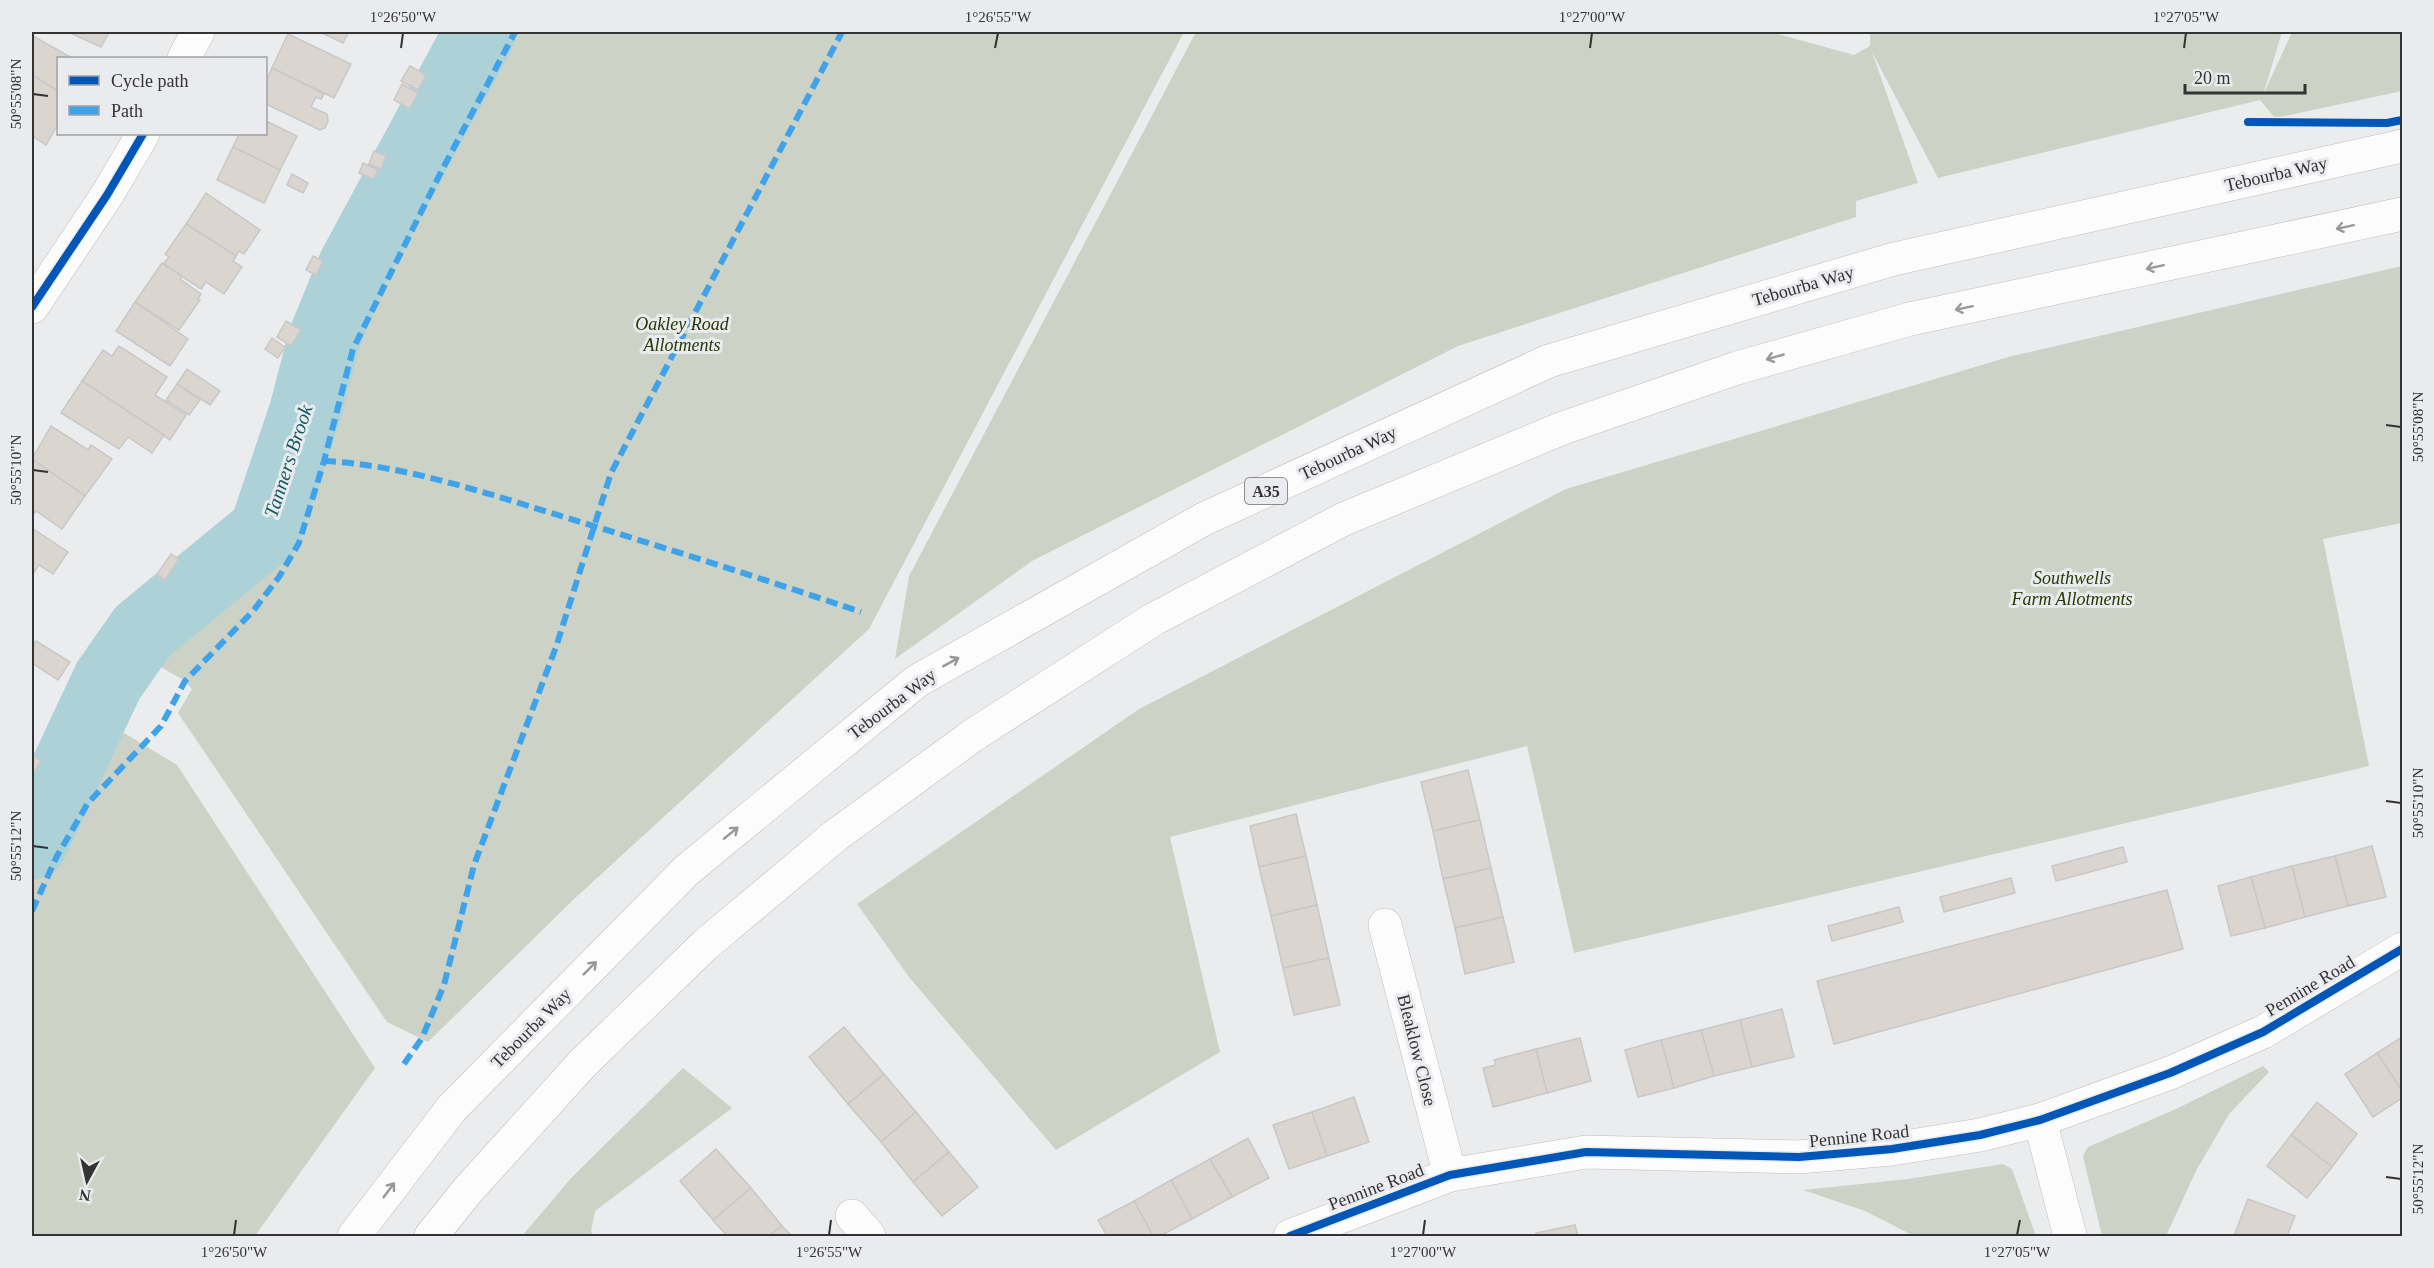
<svg xmlns="http://www.w3.org/2000/svg" width="2434" height="1268" viewBox="0 0 2434 1268" font-family="Georgia,serif">
  <style>
    .green { fill: #ccd3c6 }
    .lines { fill: none; stroke-linecap: round; stroke-linejoin: round }
    .river { stroke: #acd1d7; stroke-width: 72 }
    .building { fill: #dad5cf; stroke: #c8c8c8; stroke-width: 1.5 }
    .minor-casing { stroke: #bebebf; stroke-width: 34 }
    .primary-casing { stroke: #bebebf; stroke-width: 34 }
    .minor { stroke: #fcfcfc; stroke-width: 33 }
    .primary { stroke: #fcfcfc; stroke-width: 33 }
    .quiet { stroke: #3ea3eb; stroke-width: 6; stroke-dasharray: 12 6; stroke-linecap: butt }
    .cycleway-casing { stroke: #eaebee; stroke-width: 11 }
    .cycleway { stroke: #0057b8; stroke-width: 8 }
    .oneway { stroke: #989898 }
    .ticks { fill: none; stroke: #333334; stroke-width: 2 }
    .labels { text-anchor: middle; stroke-width: 6; stroke-linejoin: round; paint-order: stroke }
    .shield { fill: #eaebee; stroke: #6a6a6c; stroke-width: 1.5 }
    .shield-label { font-size: 16px; font-weight: bold; fill: #333334 }
    .street-label { font-size: 18px; fill: #333334; stroke: #eaebee }
    .park-label { font-size: 18px; font-style: italic; fill: #233a00; stroke: #eaebee }
    .water-label { font-size: 20px; font-style: italic; fill: #125b64; stroke: #eaebee }
    .neatline { fill: none; stroke: #333334; stroke-width: 2 }
    .ticks-label { font-size: 15px; text-anchor: middle; fill: #333334 }
  </style>
  <rect width="100%" height="100%" fill="#ebeced"/>
  <g class="green">
    <polygon points="498,32 1184,32 869,629 573,900 428,1042 387,1022 178,713 192,689 185,681 154,663 165,650 271,551 288,526 339,343"/>
    <polygon points="1196,32 1771,32 1854,55 1870,46 1870,32 2282,32 2263,95 2292,32 2402,32 2402,91 2275,118 2260,100 1938,178 1872,52 1918,183 1856,201 1856,217 1458,346 1032,561 895,659 909,576"/>
    <polygon points="2402,266 2402,523 2323,539 2369,766 1574,953 1527,746 1170,837 1220,1052 1056,1150 909,977 857,904 1139,709 1566,489 2012,356"/>
    <polygon points="111,725 177,765 375,1068 255,1236 32,1236 32,877 74,788"/>
    <polygon points="2263,1066 2269,1072 2229,1114 2196,1171 2166,1236 2102,1236 2083,1156 2088,1147 2176,1109"/>
    <polygon points="683,1068 732,1108 595,1211 591,1232 595,1236 522,1236 572,1177"/>
    <polygon points="2003,1164 2012,1169 2036,1236 1914,1236 1865,1211 1803,1190 1908,1179"/>
  </g>
  <g class="lines">
    <polyline class="river" points="32,843 108,681 143,631 265,531 305,412 324,339 354,266 480,32"/>
  </g>
  <g class="building">
    <polygon points="68,32 109,32 101,47"/>
    <polygon points="320,32 349,32 343,43"/>
    <polygon points="288,34 351,64 334,98 272,68"/>
    <polygon points="33,36 72,58 58,58 58,91 32,75"/>
    <polygon points="410,66 426,75 418,90 401,81"/>
    <polygon points="272,68 324,94 321,99 316,97 311,107 327,114 328,121 325,128 320,130 266,104 266,82"/>
    <polygon points="32,75 58,91 58,124 46,145 32,136"/>
    <polygon points="402,84 418,93 410,109 394,100"/>
    <polygon points="266,121 297,136 280,170 233,147 239,134 266,134"/>
    <polygon points="233,147 280,170 264,203 217,180"/>
    <polygon points="374,151 386,156 381,169 369,164"/>
    <polygon points="363,163 378,170 374,179 359,173"/>
    <polygon points="292,174 308,183 303,193 287,185"/>
    <polygon points="206,193 260,230 244,254 239,251 236,256 186,224"/>
    <polygon points="186,224 236,256 233,261 242,267 224,294 206,282 201,289 163,264 169,257 165,254"/>
    <polygon points="313,256 323,261 316,275 306,270"/>
    <polygon points="162,263 182,276 180,279 201,294 198,299 200,300 179,330 135,302"/>
    <polygon points="135,302 188,339 170,366 116,331"/>
    <polygon points="286,321 301,330 291,346 277,337"/>
    <polygon points="272,338 285,347 278,358 265,349"/>
    <polygon points="119,346 167,377 155,395 186,415 170,440 82,381 103,350 112,356"/>
    <polygon points="187,369 220,391 210,405 177,384"/>
    <polygon points="82,381 164,435 152,453 128,437 119,449 61,413"/>
    <polygon points="177,384 200,400 189,415 166,400"/>
    <polygon points="51,426 88,450 91,445 112,459 85,496 32,459"/>
    <polygon points="32,459 85,496 62,529 36,511 32,516"/>
    <polygon points="32,528 68,552 53,574 39,565 33,574 32,573"/>
    <polygon points="171,554 179,559 165,580 157,574"/>
    <polygon points="36,641 70,662 58,680 32,663 32,647"/>
    <polygon points="32,755 41,761 33,774 32,773"/>
    <polygon points="1468,770 1480,820 1433,831 1421,782"/>
    <polygon points="1296,814 1306,856 1259,867 1250,826"/>
    <polygon points="1480,820 1491,868 1443,879 1433,831"/>
    <polygon points="2372,846 2386,897 2348,906 2335,856"/>
    <polygon points="2123,847 2127,862 2056,881 2052,866"/>
    <polygon points="1306,856 1317,905 1271,916 1259,867"/>
    <polygon points="2335,856 2348,906 2305,917 2292,866"/>
    <polygon points="2292,866 2305,917 2265,928 2251,877"/>
    <polygon points="1491,868 1503,917 1455,928 1443,879"/>
    <polygon points="2251,877 2265,928 2231,936 2218,886"/>
    <polygon points="2011,878 2015,893 1944,912 1940,897"/>
    <polygon points="2167,890 2183,949 1834,1044 1817,981"/>
    <polygon points="1317,905 1329,958 1283,968 1271,916"/>
    <polygon points="1899,907 1903,922 1832,941 1828,926"/>
    <polygon points="1503,917 1514,962 1465,974 1455,928"/>
    <polygon points="1329,958 1340,1005 1294,1015 1283,968"/>
    <polygon points="1782,1009 1794,1057 1752,1067 1740,1020"/>
    <polygon points="1740,1020 1752,1067 1714,1076 1701,1030"/>
    <polygon points="844,1027 884,1074 848,1104 809,1057"/>
    <polygon points="1701,1030 1714,1076 1674,1088 1661,1040"/>
    <polygon points="2402,1037 2402,1091 2377,1053"/>
    <polygon points="1580,1038 1591,1081 1547,1093 1536,1049"/>
    <polygon points="1661,1040 1674,1088 1638,1097 1625,1050"/>
    <polygon points="1536,1049 1547,1093 1493,1107 1483,1068 1496,1065 1494,1060"/>
    <polygon points="2377,1053 2402,1091 2402,1098 2373,1117 2345,1074"/>
    <polygon points="884,1074 916,1112 881,1142 848,1104"/>
    <polygon points="1354,1097 1369,1142 1327,1156 1312,1112"/>
    <polygon points="2317,1102 2357,1134 2332,1167 2291,1135"/>
    <polygon points="916,1112 949,1152 913,1182 881,1142"/>
    <polygon points="1312,1112 1327,1156 1289,1169 1273,1125"/>
    <polygon points="2291,1135 2332,1167 2307,1198 2267,1166"/>
    <polygon points="1248,1138 1269,1178 1232,1197 1210,1159"/>
    <polygon points="716,1149 751,1188 713,1220 680,1181"/>
    <polygon points="949,1152 978,1187 942,1216 913,1182"/>
    <polygon points="1210,1159 1232,1197 1192,1219 1171,1180"/>
    <polygon points="1171,1180 1192,1219 1160,1236 1153,1236 1134,1201"/>
    <polygon points="751,1188 782,1226 769,1236 727,1236 713,1220"/>
    <polygon points="2248,1199 2295,1216 2287,1236 2234,1236"/>
    <polygon points="1134,1201 1153,1236 1107,1236 1098,1220"/>
    <polygon points="1575,1225 1578,1236 1536,1236 1536,1233"/>
    <polygon points="782,1226 792,1236 769,1236"/>
  </g>
  <g class="lines">
    <defs>
      <g id="minor">
        <polyline points="184,58 198,32"/>
        <polyline points="32,307 107,195 143,134"/>
        <polyline points="1385,925 1450,1175"/>
        <polyline points="2040,1120 2070,1236"/>
        <polyline points="852,1216 869,1236"/>
        <polyline points="1290,1236 1450,1175 1586,1152 1799,1157 1892,1149 1980,1135 2040,1120 2170,1073 2263,1032 2402,949"/>
      </g>
      <g id="primary">
        <polyline points="354,1236 452,1108 687,870 917,681 1204,519 1549,361 1894,259 2402,146"/>
        <polyline points="431,1236 468,1190 582,1064 705,945 835,836 972,736 1154,619 1344,519 1563,428 1737,368 1910,319 2402,214"/>
      </g>
    </defs>
    <use href="#minor" class="minor-casing"/>
    <use href="#primary" class="primary-casing"/>
    <use href="#minor" class="minor"/>
    <use href="#primary" class="primary"/>
    <g class="quiet">
      <path d="M 324,461 C 404,465 482,492 558,515 C 659,546 761,578 861,612"/>
      <polyline points="32,911 57,856 88,803 161,726 185,681 253,611 279,577 299,543 324,461 353,349 442,170 515,32"/>
      <polyline points="404,1064 422,1038 444,985 474,865 556,647 611,473 842,32"/>
    </g>
    <defs>
      <g id="cycleway">
        <polyline points="2248,122 2387,123 2402,120"/>
        <polyline points="32,307 107,195 143,134"/>
        <polyline points="1290,1236 1450,1175 1586,1152 1799,1157 1892,1149 1980,1135 2040,1120 2170,1073 2263,1032 2402,949"/>
      </g>
    </defs>
    <use href="#cycleway" class="cycleway-casing"/>
    <use href="#cycleway" class="cycleway"/>
  </g>
  <defs><path id="oneway-shaft" d="M-6 0H5M1.5-3L5.5 0L1.5 3" fill="none" stroke-width="1.6" stroke-linecap="round" stroke-linejoin="round" transform="scale(1.5)"/></defs>
  <g class="oneway">
    <use href="#oneway-shaft" transform="translate(2345 227) rotate(168)"/>
    <use href="#oneway-shaft" transform="translate(2155 267) rotate(168)"/>
    <use href="#oneway-shaft" transform="translate(1964 308) rotate(168)"/>
    <use href="#oneway-shaft" transform="translate(1775 357) rotate(164)"/>
    <use href="#oneway-shaft" transform="translate(951 662) rotate(-29)"/>
    <use href="#oneway-shaft" transform="translate(731 833) rotate(-39)"/>
    <use href="#oneway-shaft" transform="translate(590 968) rotate(-45)"/>
    <use href="#oneway-shaft" transform="translate(389 1190) rotate(-53)"/>
  </g>
  <path class="ticks" d="M 401,48 L 403,33M 995,48 L 998,33M 1590,48 L 1592,33M 2184,48 L 2186,33M 33,94 L 48,96M 2386,425 L 2401,427M 33,470 L 48,472M 2386,801 L 2401,803M 33,846 L 48,848M 2386,1177 L 2401,1179M 234,1235 L 236,1220M 829,1235 L 831,1220M 1423,1235 L 1425,1220M 2017,1235 L 2020,1220"/>
  <g class="labels">
    <rect class="shield" x="1245" y="478" width="42" height="26" rx="4.5"/>
    <g class="shield-label">
      <text x="1266" y="497">A35</text>
    </g>
    <g class="street-label">
      <text transform="translate(2276 174) rotate(-13)" y="6">Tebourba Way</text>
      <text transform="translate(1803 286) rotate(-16)" y="6">Tebourba Way</text>
      <text transform="translate(1348 453) rotate(-25)" y="6">Tebourba Way</text>
      <text transform="translate(892 704) rotate(-37)" y="6">Tebourba Way</text>
      <text transform="translate(2310 986) rotate(-31)" y="6">Pennine Road</text>
      <text transform="translate(531 1028) rotate(-45)" y="6">Tebourba Way</text>
      <text transform="translate(1417 1050) rotate(76)" y="6">Bleaklow Close</text>
      <text transform="translate(1859 1136) rotate(-6)" y="6">Pennine Road</text>
      <text transform="translate(1376 1187) rotate(-21)" y="6">Pennine Road</text>
    </g>
    <g class="park-label">
      <text x="682" y="330">Oakley Road<tspan x="682" dy="21">Allotments</tspan></text>
      <text x="2072" y="584">Southwells<tspan x="2072" dy="21">Farm Allotments</tspan></text>
    </g>
    <g class="water-label">
      <text transform="translate(288 461) rotate(-72)" y="7">Tanners Brook</text>
    </g>
  </g>
  <rect width="2434" height="1268" fill="none" stroke="#eaebee" stroke-width="66"/>
  <rect x="57" y="57" width="210" height="78" fill="#eaebee" stroke="#a1a1a4" stroke-width="1.5"/>
  <rect x="69" y="76" width="30" height="9" fill="#0057b8" stroke="#a1a1a4" stroke-width="1.5"/>
  <text x="111" y="87" font-size="18" fill="#333334">Cycle path</text>
  <rect x="69" y="106" width="30" height="9" fill="#3ea3eb" stroke="#a1a1a4" stroke-width="1.5"/>
  <text x="111" y="117" font-size="18" fill="#333334">Path</text>
  <g transform="translate(87 1181) rotate(188)" stroke="#eaebee" stroke-width="4.5" paint-order="stroke">
  <path d="M0-4.5L10 22L0 15L-10 22Z" fill="#333334"/>
  <text y="-9" font-size="16" font-weight="bold" text-anchor="middle" fill="#333334">N</text>
  </g>
  <path d="M2185 84v9h120v-9" fill="none" stroke="#333334" stroke-width="3"/>
  <text x="2194" y="84" font-size="18" fill="#333334" stroke="#eaebee" stroke-width="4.5" paint-order="stroke">20 m</text>
  <rect x="33" y="33" width="2368" height="1202" class="neatline"/>
  <g class="ticks-label">
    <text x="403" y="22">1°26'50"W</text>
    <text x="998" y="22">1°26'55"W</text>
    <text x="1592" y="22">1°27'00"W</text>
    <text x="2186" y="22">1°27'05"W</text>
    <text transform="translate(16 94) rotate(-90)" y="5">50°55'08"N</text>
    <text transform="translate(2418 427) rotate(-90)" y="5">50°55'08"N</text>
    <text transform="translate(16 470) rotate(-90)" y="5">50°55'10"N</text>
    <text transform="translate(2418 803) rotate(-90)" y="5">50°55'10"N</text>
    <text transform="translate(16 846) rotate(-90)" y="5">50°55'12"N</text>
    <text transform="translate(2418 1179) rotate(-90)" y="5">50°55'12"N</text>
    <text x="234" y="1257">1°26'50"W</text>
    <text x="829" y="1257">1°26'55"W</text>
    <text x="1423" y="1257">1°27'00"W</text>
    <text x="2017" y="1257">1°27'05"W</text>
  </g>
</svg>
